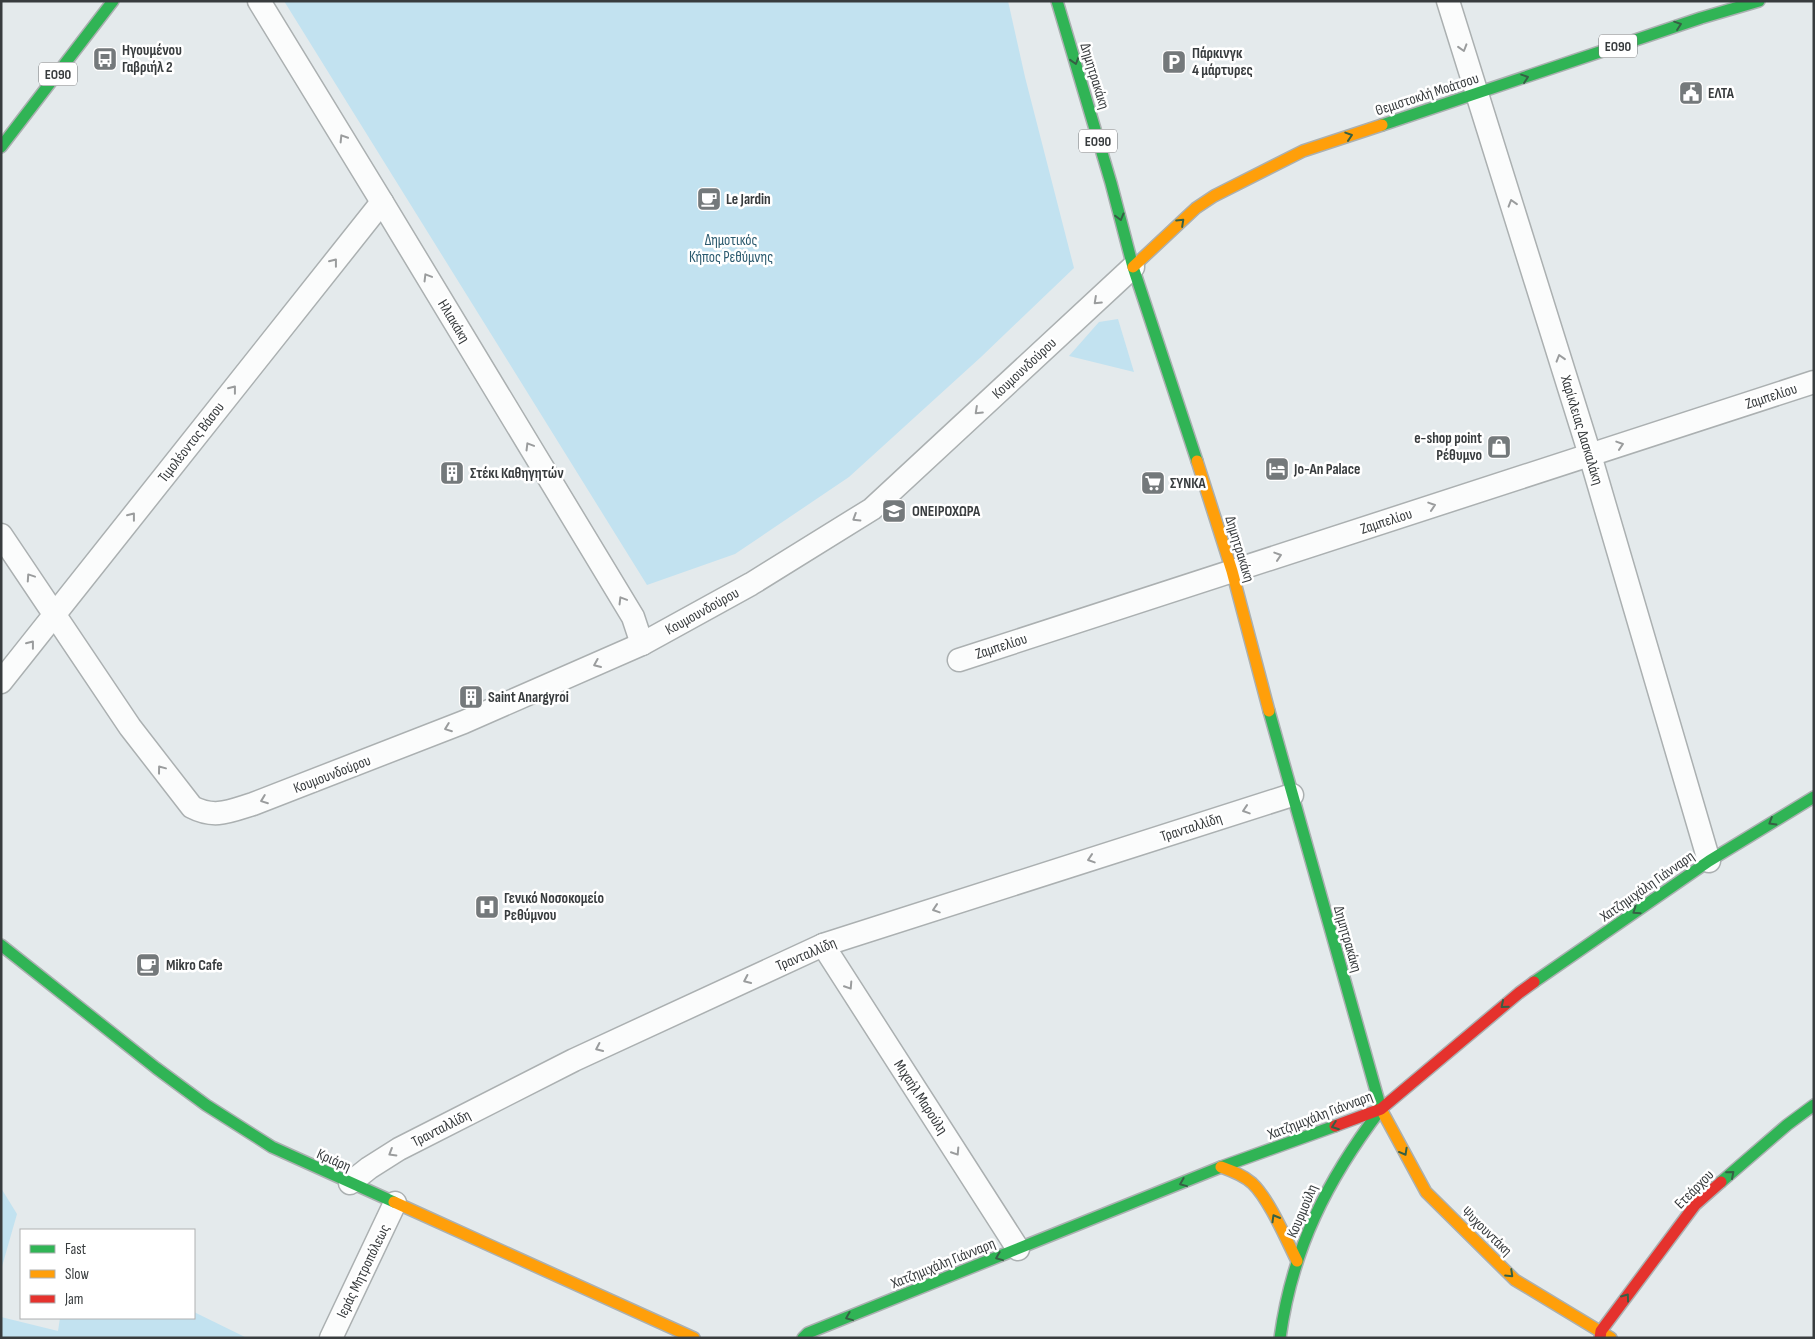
<svg xmlns="http://www.w3.org/2000/svg" width="1815" height="1339" viewBox="0 0 1815 1339" font-family="'Sofia Sans Condensed',sans-serif">
  <style>
    .green { fill: #c2e2f0 }
    .lines { fill: none; stroke-linecap: round; stroke-linejoin: round }
    .street-casing { stroke: #abb0b1; stroke-width: 25 }
    .fast-casing { stroke: #abb0b1; stroke-width: 14 }
    .slow-casing { stroke: #abb0b1; stroke-width: 14 }
    .jam-casing { stroke: #abb0b1; stroke-width: 14 }
    .street { stroke: #fbfcfc; stroke-width: 22 }
    .fast { stroke: #30b455; stroke-width: 11 }
    .slow { stroke: #ff9f0a; stroke-width: 11 }
    .jam { stroke: #e5322d; stroke-width: 11 }
    .oneway { stroke: #366045 }
    .oneway2 { stroke: #9a9c9d }
    .labels { text-anchor: middle; stroke-width: 5; stroke-linejoin: round; paint-order: stroke }
    .shield { fill: #fff; stroke: #747678; stroke-width: 1 }
    .shield-label { font-size: 14px; font-weight: bold; fill: #383c3e }
    .poi-label { font-size: 15px; font-weight: bold; fill: #383c3e; stroke: #fff; text-anchor: start }
    .street-label { font-size: 15px; fill: #383c3e; stroke: #fff }
    .park-label { font-size: 15px; fill: #2b5a6e; stroke: #fff }
  </style>
  <rect width="100%" height="100%" fill="#e4eaec"/>
  <g class="green">
    <polygon points="284,1 1008,1 1025,77 1074,268 981,357 849,477 735,554 647,585"/>
    <polygon points="1118,319 1134,372 1069,356 1099,322"/>
    <polygon points="1,1188 17,1214 1,1270"/>
    <polygon points="194,1312 247,1338 1,1338 1,1317 58,1331 60,1318 194,1318"/>
  </g>
  <g class="lines">
    <defs>
      <g id="street">
        <polyline points="259,1 382,202 633,617 642,644"/>
        <polyline points="1448,1 1590,455 1709,861"/>
        <path d="M 1,535 L 130,727 L 192,807 C 215,819 230,811 253,804 L 464,722 L 642,644 L 751,584 L 872,509 L 1133,267"/>
        <polyline points="959,660 1814,382"/>
        <polyline points="1,682 382,202"/>
        <polyline points="823,945 1018,1249"/>
        <polyline points="350,1183 369,1168 399,1149 574,1060 823,945 1292,795"/>
        <polyline points="331,1338 395,1203"/>
      </g>
      <g id="fast">
        <polyline points="1057,1 1111,183 1133,267 1197,461"/>
        <polyline points="1382,125 1701,18 1759,1"/>
        <polyline points="1,147 113,1"/>
        <path d="M 1269,711 L 1381,1109 C 1327,1180 1292,1249 1280,1338"/>
        <polyline points="1,945 156,1068 206,1105 272,1147 394,1202"/>
        <polyline points="1534,982 1709,861 1814,797"/>
        <polyline points="1721,1182 1787,1125 1814,1105"/>
        <polyline points="803,1338 808,1333 1221,1167 1335,1126"/>
      </g>
      <g id="slow">
        <polyline points="1133,267 1196,208 1214,196 1303,151 1382,125"/>
        <polyline points="1197,461 1232,571 1269,711"/>
        <polyline points="1381,1109 1426,1192 1515,1280 1611,1338"/>
        <path d="M 1221,1167 C 1232,1171 1243,1175 1252,1183 C 1269,1199 1286,1239 1297,1261"/>
        <polyline points="394,1202 694,1338"/>
      </g>
      <g id="jam">
        <polyline points="1335,1126 1381,1109 1519,993 1534,982"/>
        <polyline points="1600,1338 1601,1331 1695,1205 1721,1182"/>
      </g>
    </defs>
    <use href="#street" class="street-casing"/>
    <use href="#fast" class="fast-casing"/>
    <use href="#slow" class="slow-casing"/>
    <use href="#jam" class="jam-casing"/>
    <use href="#street" class="street"/>
    <use href="#fast" class="fast"/>
    <use href="#slow" class="slow"/>
    <use href="#jam" class="jam"/>
  </g>
  <defs><path id="oneway-chevron" d="M-2-3.5L2.5 0L-2 3.5" fill="none" stroke-width="1.6" stroke-linecap="round" stroke-linejoin="round" transform="scale(1.25)"/></defs>
  <g class="oneway">
    <use href="#oneway-chevron" transform="translate(1678 25) rotate(-19)"/>
    <use href="#oneway-chevron" transform="translate(1075 61) rotate(73)"/>
    <use href="#oneway-chevron" transform="translate(1525 78) rotate(-19)"/>
    <use href="#oneway-chevron" transform="translate(1349 136) rotate(-18)"/>
    <use href="#oneway-chevron" transform="translate(1120 217) rotate(75)"/>
    <use href="#oneway-chevron" transform="translate(1181 222) rotate(-43)"/>
    <use href="#oneway-chevron" transform="translate(1772 822) rotate(149)"/>
    <use href="#oneway-chevron" transform="translate(1636 911) rotate(145)"/>
    <use href="#oneway-chevron" transform="translate(1504 1005) rotate(140)"/>
    <use href="#oneway-chevron" transform="translate(1335 1126) rotate(160)"/>
    <use href="#oneway-chevron" transform="translate(1404 1152) rotate(61)"/>
    <use href="#oneway-chevron" transform="translate(1731 1174) rotate(-41)"/>
    <use href="#oneway-chevron" transform="translate(1183 1183) rotate(158)"/>
    <use href="#oneway-chevron" transform="translate(1275 1218) rotate(-120)"/>
    <use href="#oneway-chevron" transform="translate(999 1257) rotate(158)"/>
    <use href="#oneway-chevron" transform="translate(1510 1274) rotate(44)"/>
    <use href="#oneway-chevron" transform="translate(1626 1297) rotate(-54)"/>
    <use href="#oneway-chevron" transform="translate(849 1317) rotate(158)"/>
  </g>
  <g class="oneway2">
    <use href="#oneway-chevron" transform="translate(1463 48) rotate(73)"/>
    <use href="#oneway-chevron" transform="translate(343 138) rotate(-122)"/>
    <use href="#oneway-chevron" transform="translate(1512 203) rotate(-107)"/>
    <use href="#oneway-chevron" transform="translate(334 262) rotate(-52)"/>
    <use href="#oneway-chevron" transform="translate(427 277) rotate(-121)"/>
    <use href="#oneway-chevron" transform="translate(1097 301) rotate(137)"/>
    <use href="#oneway-chevron" transform="translate(1560 358) rotate(-107)"/>
    <use href="#oneway-chevron" transform="translate(233 389) rotate(-52)"/>
    <use href="#oneway-chevron" transform="translate(978 411) rotate(137)"/>
    <use href="#oneway-chevron" transform="translate(1620 445) rotate(-18)"/>
    <use href="#oneway-chevron" transform="translate(529 446) rotate(-121)"/>
    <use href="#oneway-chevron" transform="translate(1432 506) rotate(-18)"/>
    <use href="#oneway-chevron" transform="translate(132 516) rotate(-52)"/>
    <use href="#oneway-chevron" transform="translate(856 518) rotate(148)"/>
    <use href="#oneway-chevron" transform="translate(1278 556) rotate(-18)"/>
    <use href="#oneway-chevron" transform="translate(30 577) rotate(-124)"/>
    <use href="#oneway-chevron" transform="translate(622 600) rotate(-121)"/>
    <use href="#oneway-chevron" transform="translate(31 644) rotate(-52)"/>
    <use href="#oneway-chevron" transform="translate(597 664) rotate(157)"/>
    <use href="#oneway-chevron" transform="translate(448 728) rotate(159)"/>
    <use href="#oneway-chevron" transform="translate(161 769) rotate(-127)"/>
    <use href="#oneway-chevron" transform="translate(264 800) rotate(159)"/>
    <use href="#oneway-chevron" transform="translate(1246 810) rotate(162)"/>
    <use href="#oneway-chevron" transform="translate(1091 859) rotate(162)"/>
    <use href="#oneway-chevron" transform="translate(936 909) rotate(162)"/>
    <use href="#oneway-chevron" transform="translate(747 980) rotate(155)"/>
    <use href="#oneway-chevron" transform="translate(849 986) rotate(57)"/>
    <use href="#oneway-chevron" transform="translate(599 1048) rotate(155)"/>
    <use href="#oneway-chevron" transform="translate(956 1152) rotate(57)"/>
    <use href="#oneway-chevron" transform="translate(392 1153) rotate(149)"/>
  </g>
  <defs>
    <symbol id="bus-square" viewBox="-11 -11 22 22"><rect x="-9" y="-9" width="18" height="18" rx="4" fill="#74797b" stroke="#fff"/><path d="M-5-6H5V4H4V6H2V4H-2V6H-4V4H-5ZM-3.5-4V0h7V-4ZM-3.5 1.2v1.5H-2V1.2ZM2 1.2v1.5H3.5V1.2Z" fill="#fff"/></symbol>
    <symbol id="parking-square" viewBox="-11 -11 22 22"><rect x="-9" y="-9" width="18" height="18" rx="4" fill="#74797b" stroke="#fff"/><path d="M-3.5-5.5H1a3.5 3.5 0 0 1 0 7H-1V5.5H-3.5ZM-1-3.4V-.6H.8a1.4 1.4 0 0 0 0-2.8Z" fill="#fff"/></symbol>
    <symbol id="civic-square" viewBox="-11 -11 22 22"><rect x="-9" y="-9" width="18" height="18" rx="4" fill="#74797b" stroke="#fff"/><path d="M-.6-6.5H3V-4.5H.6V-3L4-1V1h2V6H-6V1h2V-1L-.6-3ZM-1.2 2.5V6h2.4V2.5Z" fill="#fff"/></symbol>
    <symbol id="cafe-square" viewBox="-11 -11 22 22"><rect x="-9" y="-9" width="18" height="18" rx="4" fill="#74797b" stroke="#fff"/><path d="M-5.5-4.5H6V0H3Q3 3.5 0 3.5H-2.5Q-5.5 3.5-5.5 0ZM3-3.2v2h1.7v-2ZM-6 4.5H4V6H-6Z" fill="#fff"/></symbol>
    <symbol id="shop-square" viewBox="-11 -11 22 22"><rect x="-9" y="-9" width="18" height="18" rx="4" fill="#74797b" stroke="#fff"/><path d="M-5-2.5h2.3a2.7 3.5 0 0 1 5.4 0H5L5.5 6h-11ZM-1.5-2.5h3a1.5 2.3 0 0 0-3 0Z" fill="#fff"/></symbol>
    <symbol id="hotel-square" viewBox="-11 -11 22 22"><rect x="-9" y="-9" width="18" height="18" rx="4" fill="#74797b" stroke="#fff"/><path d="M-6-4.5h1.5V1H6V5H4.5V3h-9V5H-6ZM-4 0a1.8 1.8 0 1 1 3.6 0ZM.5 0V-2.5h3Q6-2.5 6 0Z" fill="#fff"/></symbol>
    <symbol id="building-square" viewBox="-11 -11 22 22"><rect x="-9" y="-9" width="18" height="18" rx="4" fill="#74797b" stroke="#fff"/><path d="M-4-6H4V6H1V3H-1V6H-4ZM-2.5-4.3h1.7v1.8h-1.7ZM.8-4.3h1.7v1.8H.8ZM-2.5-1h1.7V.8h-1.7ZM.8-1h1.7V.8H.8Z" fill="#fff"/></symbol>
    <symbol id="supermarket-square" viewBox="-11 -11 22 22"><rect x="-9" y="-9" width="18" height="18" rx="4" fill="#74797b" stroke="#fff"/><path d="M-6-5.5h2.5l.6 2H6L4.5 2H-2.5L-4.4-4H-6ZM-1.5 3.2a1.3 1.3 0 1 0 .1 0ZM3 3.2a1.3 1.3 0 1 0 .1 0Z" fill="#fff"/></symbol>
    <symbol id="school-square" viewBox="-11 -11 22 22"><rect x="-9" y="-9" width="18" height="18" rx="4" fill="#74797b" stroke="#fff"/><path d="M0-5L7-2L0 1L-7-2ZM-4 1L0 2.5L4 1V4Q0 6-4 4Z" fill="#fff"/></symbol>
    <symbol id="hospital-square" viewBox="-11 -11 22 22"><rect x="-9" y="-9" width="18" height="18" rx="4" fill="#74797b" stroke="#fff"/><path d="M-5-5h3v3.5h4V-5h3V5h-3V1.5h-4V5h-3Z" fill="#fff"/></symbol>
  </defs>
  <g fill-rule="evenodd">
    <use href="#bus-square" x="91" y="45" width="28" height="28"/>
    <use href="#parking-square" x="1160" y="48" width="28" height="28"/>
    <use href="#civic-square" x="1677" y="79" width="28" height="28"/>
    <use href="#cafe-square" x="695" y="185" width="28" height="28"/>
    <use href="#shop-square" x="1485" y="433" width="28" height="28"/>
    <use href="#hotel-square" x="1263" y="455" width="28" height="28"/>
    <use href="#building-square" x="438" y="459" width="28" height="28"/>
    <use href="#supermarket-square" x="1139" y="469" width="28" height="28"/>
    <use href="#school-square" x="880" y="497" width="28" height="28"/>
    <use href="#building-square" x="457" y="683" width="28" height="28"/>
    <use href="#hospital-square" x="473" y="893" width="28" height="28"/>
    <use href="#cafe-square" x="134" y="951" width="28" height="28"/>
  </g>
  <g class="labels">
    <g class="shield">
      <rect x="1599" y="34.5" width="38" height="23" rx="4"/>
      <rect x="39" y="62.5" width="38" height="23" rx="4"/>
      <rect x="1079" y="129.5" width="38" height="23" rx="4"/>
    </g>
    <g class="shield-label">
      <text x="1618" y="51">ΕΟ90</text>
      <text x="58" y="79">ΕΟ90</text>
      <text x="1098" y="146">ΕΟ90</text>
    </g>
    <g class="poi-label">
      <text x="122" y="55">Ηγουμένου<tspan x="122" dy="17">Γαβριήλ 2</tspan></text>
      <text x="1192" y="58">Πάρκινγκ<tspan x="1192" dy="17">4 μάρτυρες</tspan></text>
      <text x="1708" y="98">ΕΛΤΑ</text>
      <text x="726" y="204">Le Jardin</text>
      <text x="1482" y="443" text-anchor="end">e-shop point<tspan x="1482" dy="17">Ρέθυμνο</tspan></text>
      <text x="1294" y="474">Jo-An Palace</text>
      <text x="470" y="478">Στέκι Καθηγητών</text>
      <text x="1170" y="488">ΣΥΝΚΑ</text>
      <text x="912" y="516">ΟΝΕΙΡΟΧΩΡΑ</text>
      <text x="488" y="702">Saint Anargyroi</text>
      <text x="504" y="903">Γενικό Νοσοκομείο<tspan x="504" dy="17">Ρεθύμνου</tspan></text>
      <text x="166" y="970">Mikro Cafe</text>
    </g>
    <g class="street-label">
      <text transform="translate(1095 76) rotate(73)" y="5">Δημητρακάκη</text>
      <text transform="translate(1427 94) rotate(-18)" y="5">Θεμιστοκλή Μοάτσου</text>
      <text transform="translate(454 321) rotate(59)" y="5">Ηλιακάκη</text>
      <text transform="translate(1024 368) rotate(-43)" y="5">Κουμουνδούρου</text>
      <text transform="translate(1771 396) rotate(-18)" y="5">Ζαμπελίου</text>
      <text transform="translate(1582 430) rotate(73)" y="5">Χαρίκλειας Δασκαλάκη</text>
      <text transform="translate(191 442) rotate(-52)" y="5">Τιμολέοντος Βάσου</text>
      <text transform="translate(1386 521) rotate(-18)" y="5">Ζαμπελίου</text>
      <text transform="translate(1240 549) rotate(73)" y="5">Δημητρακάκη</text>
      <text transform="translate(702 611) rotate(-29)" y="5">Κουμουνδούρου</text>
      <text transform="translate(1001 646) rotate(-18)" y="5">Ζαμπελίου</text>
      <text transform="translate(332 774) rotate(-21)" y="5">Κουμουνδούρου</text>
      <text transform="translate(1191 827) rotate(-18)" y="5">Τρανταλλίδη</text>
      <text transform="translate(1647 886) rotate(-35)" y="5">Χατζημιχάλη Γιάνναρη</text>
      <text transform="translate(1348 939) rotate(74)" y="5">Δημητρακάκη</text>
      <text transform="translate(806 954) rotate(-23)" y="5">Τρανταλλίδη</text>
      <text transform="translate(921 1097) rotate(57)" y="5">Μιχαήλ Μαρούλη</text>
      <text transform="translate(1320 1115) rotate(-21)" y="5">Χατζημιχάλη Γιάνναρη</text>
      <text transform="translate(441 1128) rotate(-27)" y="5">Τρανταλλίδη</text>
      <text transform="translate(334 1160) rotate(24)" y="5">Κριάρη</text>
      <text transform="translate(1694 1189) rotate(-45)" y="5">Ετεάρχου</text>
      <text transform="translate(1302 1211) rotate(-67)" y="5">Κουρμούλη</text>
      <text transform="translate(1487 1231) rotate(44)" y="5">Ψυχουντάκη</text>
      <text transform="translate(943 1263) rotate(-22)" y="5">Χατζημιχάλη Γιάνναρη</text>
      <text transform="translate(363 1271) rotate(-64)" y="5">Ιεράς Μητροπόλεως</text>
    </g>
    <g class="park-label">
      <text x="731" y="245">Δημοτικός<tspan x="731" dy="17">Κήπος Ρεθύμνης</tspan></text>
    </g>
  </g>
  <rect width="1815" height="1339" fill="none" stroke="#383c3e" stroke-width="5"/>
  <rect x="20" y="1229" width="175" height="90" fill="#ffffff" stroke="#afb1b2"/>
  <rect x="30" y="1245" width="25" height="8" fill="#30b455" stroke="#afb1b2"/>
  <text x="65" y="1254" font-size="15" fill="#383c3e">Fast</text>
  <rect x="30" y="1270" width="25" height="8" fill="#ff9f0a" stroke="#afb1b2"/>
  <text x="65" y="1279" font-size="15" fill="#383c3e">Slow</text>
  <rect x="30" y="1295" width="25" height="8" fill="#e5322d" stroke="#afb1b2"/>
  <text x="65" y="1304" font-size="15" fill="#383c3e">Jam</text>
</svg>
